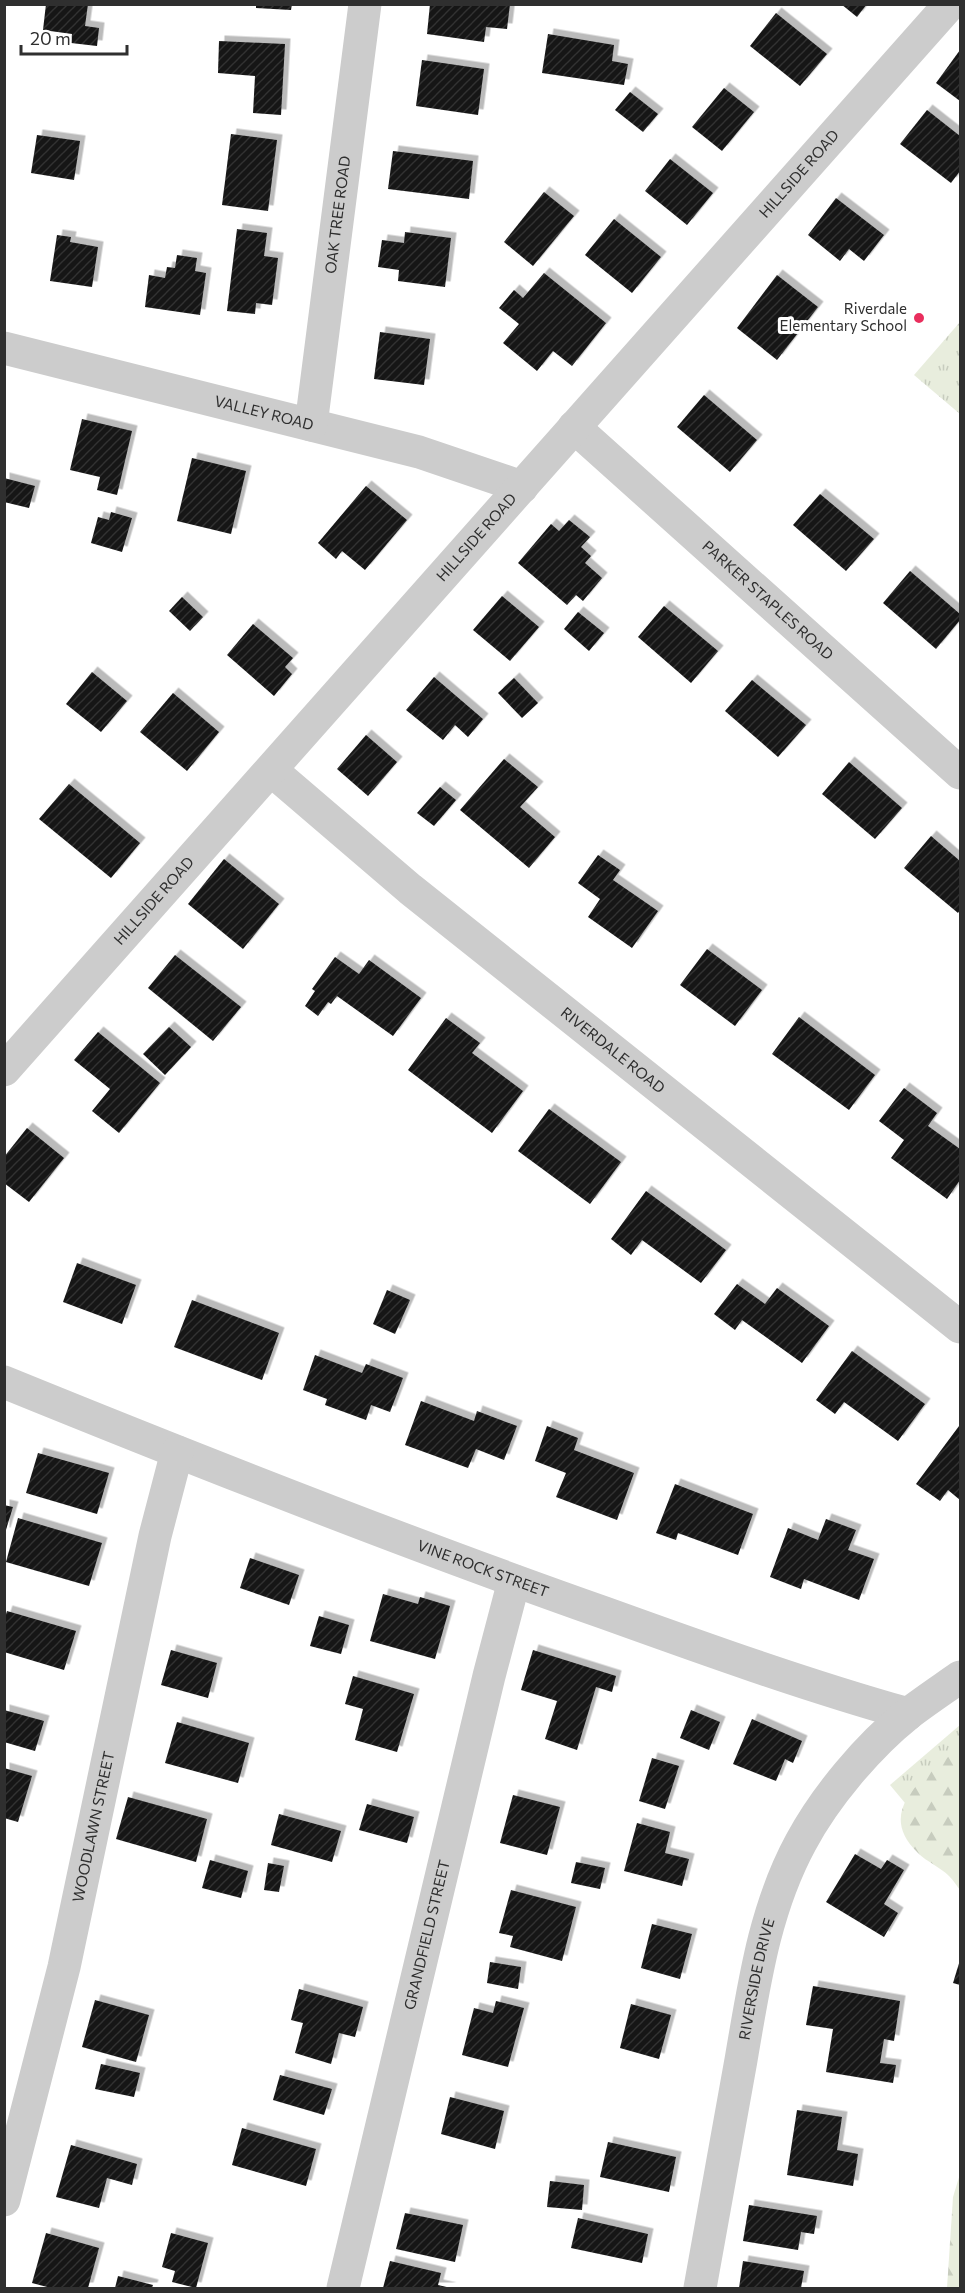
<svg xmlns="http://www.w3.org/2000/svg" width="965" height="2293" viewBox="0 0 965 2293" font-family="Commissioner,sans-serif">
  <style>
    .grass { fill: url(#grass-tufts) }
    .forest { fill: url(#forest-firs) }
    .building { fill: url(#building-hatch); filter: url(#shadow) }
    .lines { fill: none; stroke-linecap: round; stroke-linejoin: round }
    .minor { stroke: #ccc; stroke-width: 33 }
    .poi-dot { fill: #e92e5d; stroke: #fff; stroke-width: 2 }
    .labels { text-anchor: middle; stroke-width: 6; stroke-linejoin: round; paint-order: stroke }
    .street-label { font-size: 15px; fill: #2f2f2f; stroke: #fff }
    .poi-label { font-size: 15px; fill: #2f2f2f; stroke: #fff; text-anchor: end }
  </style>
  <defs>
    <pattern id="grass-tufts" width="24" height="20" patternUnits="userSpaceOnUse" patternTransform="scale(1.5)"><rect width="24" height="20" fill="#e8eddd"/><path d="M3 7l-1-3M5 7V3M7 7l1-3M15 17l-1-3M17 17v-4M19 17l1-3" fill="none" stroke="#c7ccbe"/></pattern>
    <pattern id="forest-firs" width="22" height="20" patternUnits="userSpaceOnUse" patternTransform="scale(1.5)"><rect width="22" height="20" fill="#e8eddd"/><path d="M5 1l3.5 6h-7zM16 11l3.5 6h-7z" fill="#c7ccbe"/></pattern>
    <pattern id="building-hatch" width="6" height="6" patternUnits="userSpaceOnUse" patternTransform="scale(1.5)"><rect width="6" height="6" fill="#161616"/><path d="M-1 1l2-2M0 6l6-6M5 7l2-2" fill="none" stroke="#303030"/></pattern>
    <filter id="shadow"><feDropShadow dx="5.5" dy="-5.5" stdDeviation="0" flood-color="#0004"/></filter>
  </defs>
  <rect width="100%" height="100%" fill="#fff"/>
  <g class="grass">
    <polygon points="960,322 960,414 914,375"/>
    <polygon points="960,1725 960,1869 890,1785"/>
  </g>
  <g class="forest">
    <path d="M 960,1747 L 960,1890 C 957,1886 953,1880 949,1876 C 940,1867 927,1862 918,1853 C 872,1809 929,1774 960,1747 Z"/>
    <polygon points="960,2174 960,2288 947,2288 953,2197"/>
  </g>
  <g class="building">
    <polygon points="46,4 88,4 85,26 99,28 97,46 71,43 72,34 43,30"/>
    <polygon points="256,4 292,4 291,10 256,8"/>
    <polygon points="430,4 510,4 507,29 486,27 484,42 427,34"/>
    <polygon points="841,4 867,4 857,17"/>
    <polygon points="776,13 827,54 800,86 750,46"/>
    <polygon points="548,34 614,45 612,61 628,64 624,85 542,73"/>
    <polygon points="219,41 285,44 281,115 253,113 255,76 218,73"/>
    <polygon points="960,50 960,101 936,83"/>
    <polygon points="422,60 484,69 478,115 416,106"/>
    <polygon points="724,88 754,112 722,151 692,127"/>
    <polygon points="630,92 658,114 643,132 615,110"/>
    <polygon points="927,110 960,136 960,171 951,183 900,144"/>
    <polygon points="231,134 277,140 268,211 222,205"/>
    <polygon points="37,135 80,141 74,180 31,173"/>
    <polygon points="393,151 473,161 469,199 388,189"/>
    <polygon points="670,159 713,193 687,225 645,191"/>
    <polygon points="544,192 574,216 533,266 504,242"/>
    <polygon points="836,198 884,235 864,261 849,249 840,261 808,235"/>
    <polygon points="614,219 661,257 632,293 585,255"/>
    <polygon points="237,229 267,233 264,256 278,258 272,305 256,303 255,314 227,311"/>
    <polygon points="405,232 451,238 445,287 398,281 399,270 378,267 382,240 404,243"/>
    <polygon points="57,235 71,237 70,242 98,247 92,287 50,281"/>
    <polygon points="177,255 197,258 195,271 206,273 200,315 145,307 149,275 165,278 167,267 175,268"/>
    <polygon points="544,273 606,323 572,366 553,351 537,371 503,343 519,324 499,308 514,290 523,298"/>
    <polygon points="777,275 818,307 777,360 737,328"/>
    <polygon points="380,332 430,339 424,385 374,379"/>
    <polygon points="704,395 757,440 730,472 677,427"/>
    <polygon points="82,419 132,431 117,495 97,490 100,477 70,470"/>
    <polygon points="192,458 246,471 231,534 177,521"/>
    <polygon points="4,478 35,486 29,508 4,502"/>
    <polygon points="366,486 407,520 365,570 342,551 336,559 318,543"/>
    <polygon points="820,494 874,539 846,571 793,525"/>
    <polygon points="111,512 132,518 122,552 91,543 98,517 109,520"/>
    <polygon points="569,520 590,537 581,547 591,556 585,563 602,578 583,601 576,595 567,605 518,563 551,524 559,531"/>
    <polygon points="910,571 960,614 960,620 936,649 883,603"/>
    <polygon points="502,596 539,627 510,661 473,630"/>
    <polygon points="182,597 203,617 190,631 169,611"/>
    <polygon points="664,606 718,651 691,683 638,637"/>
    <polygon points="578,612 604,633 589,651 564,629"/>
    <polygon points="253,624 293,658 285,667 292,674 274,696 227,655"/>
    <polygon points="92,672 127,701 101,732 66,704"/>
    <polygon points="434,677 483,719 468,737 455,725 443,740 406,710"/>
    <polygon points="514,678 538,703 522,718 498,693"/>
    <polygon points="752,680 806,725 778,757 725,711"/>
    <polygon points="173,693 219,732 187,771 140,732"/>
    <polygon points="366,735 397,762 368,796 337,769"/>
    <polygon points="504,759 538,787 520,807 555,837 529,868 460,810"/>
    <polygon points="849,762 902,808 875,839 822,794"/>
    <polygon points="69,784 140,843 111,878 39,819"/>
    <polygon points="440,787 456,800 434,826 417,813"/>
    <polygon points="931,836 960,861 960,910 958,913 904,868"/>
    <polygon points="598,855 620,870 613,880 658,911 632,948 588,917 600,899 578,883"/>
    <polygon points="224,859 279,904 243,949 188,904"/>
    <polygon points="707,949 762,990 735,1026 680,985"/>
    <polygon points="175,955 241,1007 213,1041 148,988"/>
    <polygon points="335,957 359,974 369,960 421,998 393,1036 337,996 331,1004 328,1002 318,1016 305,1006 315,991 312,989"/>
    <polygon points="799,1017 875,1075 849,1110 772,1054"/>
    <polygon points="446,1018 480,1043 472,1053 523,1091 492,1133 408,1070"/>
    <polygon points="169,1027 191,1047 165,1075 143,1054"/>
    <polygon points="98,1032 160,1083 119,1133 92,1111 110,1089 74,1060"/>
    <polygon points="904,1088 937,1113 928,1126 960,1149 960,1180 947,1199 891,1158 904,1140 879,1121"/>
    <polygon points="549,1109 621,1162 590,1204 518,1151"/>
    <polygon points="27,1128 64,1158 29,1202 4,1183 4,1157"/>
    <polygon points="646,1191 726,1250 701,1283 642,1240 631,1255 611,1239"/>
    <polygon points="77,1263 136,1285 122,1324 63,1302"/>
    <polygon points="737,1284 765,1304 777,1288 829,1326 802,1363 742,1320 735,1330 714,1314"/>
    <polygon points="387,1290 410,1300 395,1334 373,1324"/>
    <polygon points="192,1300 279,1333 262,1380 174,1347"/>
    <polygon points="852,1351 925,1404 898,1441 844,1402 835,1414 816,1400"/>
    <polygon points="315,1355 362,1373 366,1364 403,1378 390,1412 371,1405 366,1420 325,1405 327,1399 303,1390"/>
    <polygon points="421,1401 474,1421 477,1411 517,1426 504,1460 476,1449 468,1468 405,1445"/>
    <polygon points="547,1426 578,1438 574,1450 634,1473 617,1520 556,1497 566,1473 535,1461"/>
    <polygon points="959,1426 960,1427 960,1500 948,1490 940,1501 916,1484"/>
    <polygon points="38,1453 109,1473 97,1514 26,1493"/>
    <polygon points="675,1484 753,1514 738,1555 678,1533 676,1540 656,1533"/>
    <polygon points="4,1505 13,1507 5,1533 4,1533"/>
    <polygon points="18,1518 102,1543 89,1586 6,1562"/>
    <polygon points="826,1519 856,1530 848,1550 874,1559 859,1600 804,1579 801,1589 770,1577 788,1528 818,1540"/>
    <polygon points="250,1558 299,1575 289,1605 240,1588"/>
    <polygon points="383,1594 418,1604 420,1597 450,1606 435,1659 370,1641"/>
    <polygon points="7,1611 76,1631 64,1670 4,1652 4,1620"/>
    <polygon points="319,1616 349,1625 341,1654 310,1646"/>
    <polygon points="171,1650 217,1663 208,1698 161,1685"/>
    <polygon points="533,1650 616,1676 612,1692 596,1687 577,1750 545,1739 557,1701 521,1690"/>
    <polygon points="353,1676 414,1694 397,1752 355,1740 363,1709 345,1704"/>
    <polygon points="4,1710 44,1721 35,1751 4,1742"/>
    <polygon points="691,1710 720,1722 709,1750 680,1738"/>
    <polygon points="752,1719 802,1741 793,1763 785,1759 776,1781 733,1764"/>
    <polygon points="177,1722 249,1743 238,1783 165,1763"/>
    <polygon points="652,1758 679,1766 665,1809 639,1801"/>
    <polygon points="4,1768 32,1776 18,1822 4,1818"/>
    <polygon points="513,1795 560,1807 547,1855 500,1843"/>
    <polygon points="128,1797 207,1819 196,1862 116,1839"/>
    <polygon points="367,1804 414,1817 407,1843 359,1830"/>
    <polygon points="279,1814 341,1831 332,1862 271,1845"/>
    <polygon points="637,1823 670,1832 665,1853 689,1859 682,1886 624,1871"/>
    <polygon points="855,1854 881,1869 887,1860 904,1870 884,1904 898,1913 884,1937 826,1902"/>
    <polygon points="210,1860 248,1871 241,1898 202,1888"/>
    <polygon points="576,1862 605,1868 600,1889 571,1883"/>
    <polygon points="268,1863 284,1866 279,1892 264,1890"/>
    <polygon points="511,1890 576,1907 562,1961 510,1947 513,1936 499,1933"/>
    <polygon points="652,1924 692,1934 680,1979 641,1968"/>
    <polygon points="960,1960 960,1985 953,1983"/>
    <polygon points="490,1962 521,1967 518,1989 487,1983"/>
    <polygon points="813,1986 900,2001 894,2041 884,2039 880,2063 896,2065 893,2083 826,2072 833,2029 806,2025"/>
    <polygon points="299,1989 363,2007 355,2037 339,2033 331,2064 295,2053 303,2023 291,2020"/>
    <polygon points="95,2000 149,2015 136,2062 82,2047"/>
    <polygon points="496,2001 524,2008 508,2067 462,2055 474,2008 493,2013"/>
    <polygon points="631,2004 671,2015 659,2059 620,2048"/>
    <polygon points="101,2064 140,2073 134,2097 95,2089"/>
    <polygon points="280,2075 332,2089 324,2115 273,2100"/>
    <polygon points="450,2097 504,2111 495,2149 441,2134"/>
    <polygon points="797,2110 842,2117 837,2150 858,2154 853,2186 787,2175"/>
    <polygon points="242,2128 316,2149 306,2186 232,2165"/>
    <polygon points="608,2142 676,2157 669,2192 600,2177"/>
    <polygon points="71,2145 137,2164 132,2185 107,2178 99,2208 56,2197"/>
    <polygon points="550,2181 584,2185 582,2210 547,2207"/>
    <polygon points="749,2205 817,2216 814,2234 801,2232 798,2250 743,2241"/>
    <polygon points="405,2213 463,2225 455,2262 396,2249"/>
    <polygon points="578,2218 648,2234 642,2263 571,2248"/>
    <polygon points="46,2233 99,2248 88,2288 51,2288 32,2283"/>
    <polygon points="171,2233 208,2243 196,2288 172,2282 175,2271 162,2267"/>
    <polygon points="390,2261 441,2273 438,2285 451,2288 383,2288"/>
    <polygon points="743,2261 804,2271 801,2288 739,2288"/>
    <polygon points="118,2276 153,2285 152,2288 115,2288"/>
  </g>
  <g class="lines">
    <g class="minor">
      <path id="s1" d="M 4,348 L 419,452 L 522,487"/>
      <path id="s2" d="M 311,425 L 365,4"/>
      <path id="s3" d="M 574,427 L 960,773"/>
      <path id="s4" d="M 271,770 L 410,889 L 960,1327"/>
      <path id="s5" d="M 4,1070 L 950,4"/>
      <path id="s6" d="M 4,1382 C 203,1463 403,1542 605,1613 C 705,1649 805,1685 908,1714"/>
      <path id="s7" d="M 4,2200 L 64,1967 L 155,1536 L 177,1452"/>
      <path id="s8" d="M 343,2288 L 489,1676 L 514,1581"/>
      <path id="s9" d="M 700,2288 C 713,2212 727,2136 741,2060 C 754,1985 764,1910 801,1842 C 825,1797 868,1746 908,1714 C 925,1701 943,1689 960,1677"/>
    </g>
  </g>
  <circle class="poi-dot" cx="919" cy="318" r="6"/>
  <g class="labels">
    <g class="street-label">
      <text dy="5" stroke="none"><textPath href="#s5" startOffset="1198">HILLSIDE ROAD</textPath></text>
      <text dy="5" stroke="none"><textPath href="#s2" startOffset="212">OAK TREE ROAD</textPath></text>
      <text dy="5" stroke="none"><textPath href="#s1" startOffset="268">VALLEY ROAD</textPath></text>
      <text dy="5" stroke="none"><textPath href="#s5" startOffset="712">HILLSIDE ROAD</textPath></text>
      <text dy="5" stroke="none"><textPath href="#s3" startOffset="260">PARKER STAPLES ROAD</textPath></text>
      <text dy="5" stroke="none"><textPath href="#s5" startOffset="226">HILLSIDE ROAD</textPath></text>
      <text dy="5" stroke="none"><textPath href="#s4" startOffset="442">RIVERDALE ROAD</textPath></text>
      <text dy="5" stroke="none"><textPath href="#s6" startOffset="514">VINE ROCK STREET</textPath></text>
      <text dy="5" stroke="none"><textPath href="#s7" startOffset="384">WOODLAWN STREET</textPath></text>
      <text dy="5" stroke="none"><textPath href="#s8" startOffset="363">GRANDFIELD STREET</textPath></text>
      <text dy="5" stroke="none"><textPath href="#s9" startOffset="314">RIVERSIDE DRIVE</textPath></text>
    </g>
    <g class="poi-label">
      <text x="907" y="314">Riverdale<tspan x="907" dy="17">Elementary School</tspan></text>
    </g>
  </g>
  <rect width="965" height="2293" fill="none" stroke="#2f2f2f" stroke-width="12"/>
  <path d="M21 45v9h106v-9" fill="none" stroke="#2f2f2f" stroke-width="3"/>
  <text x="30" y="45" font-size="18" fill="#2f2f2f" stroke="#ffffff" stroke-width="4.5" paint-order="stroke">20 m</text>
</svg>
